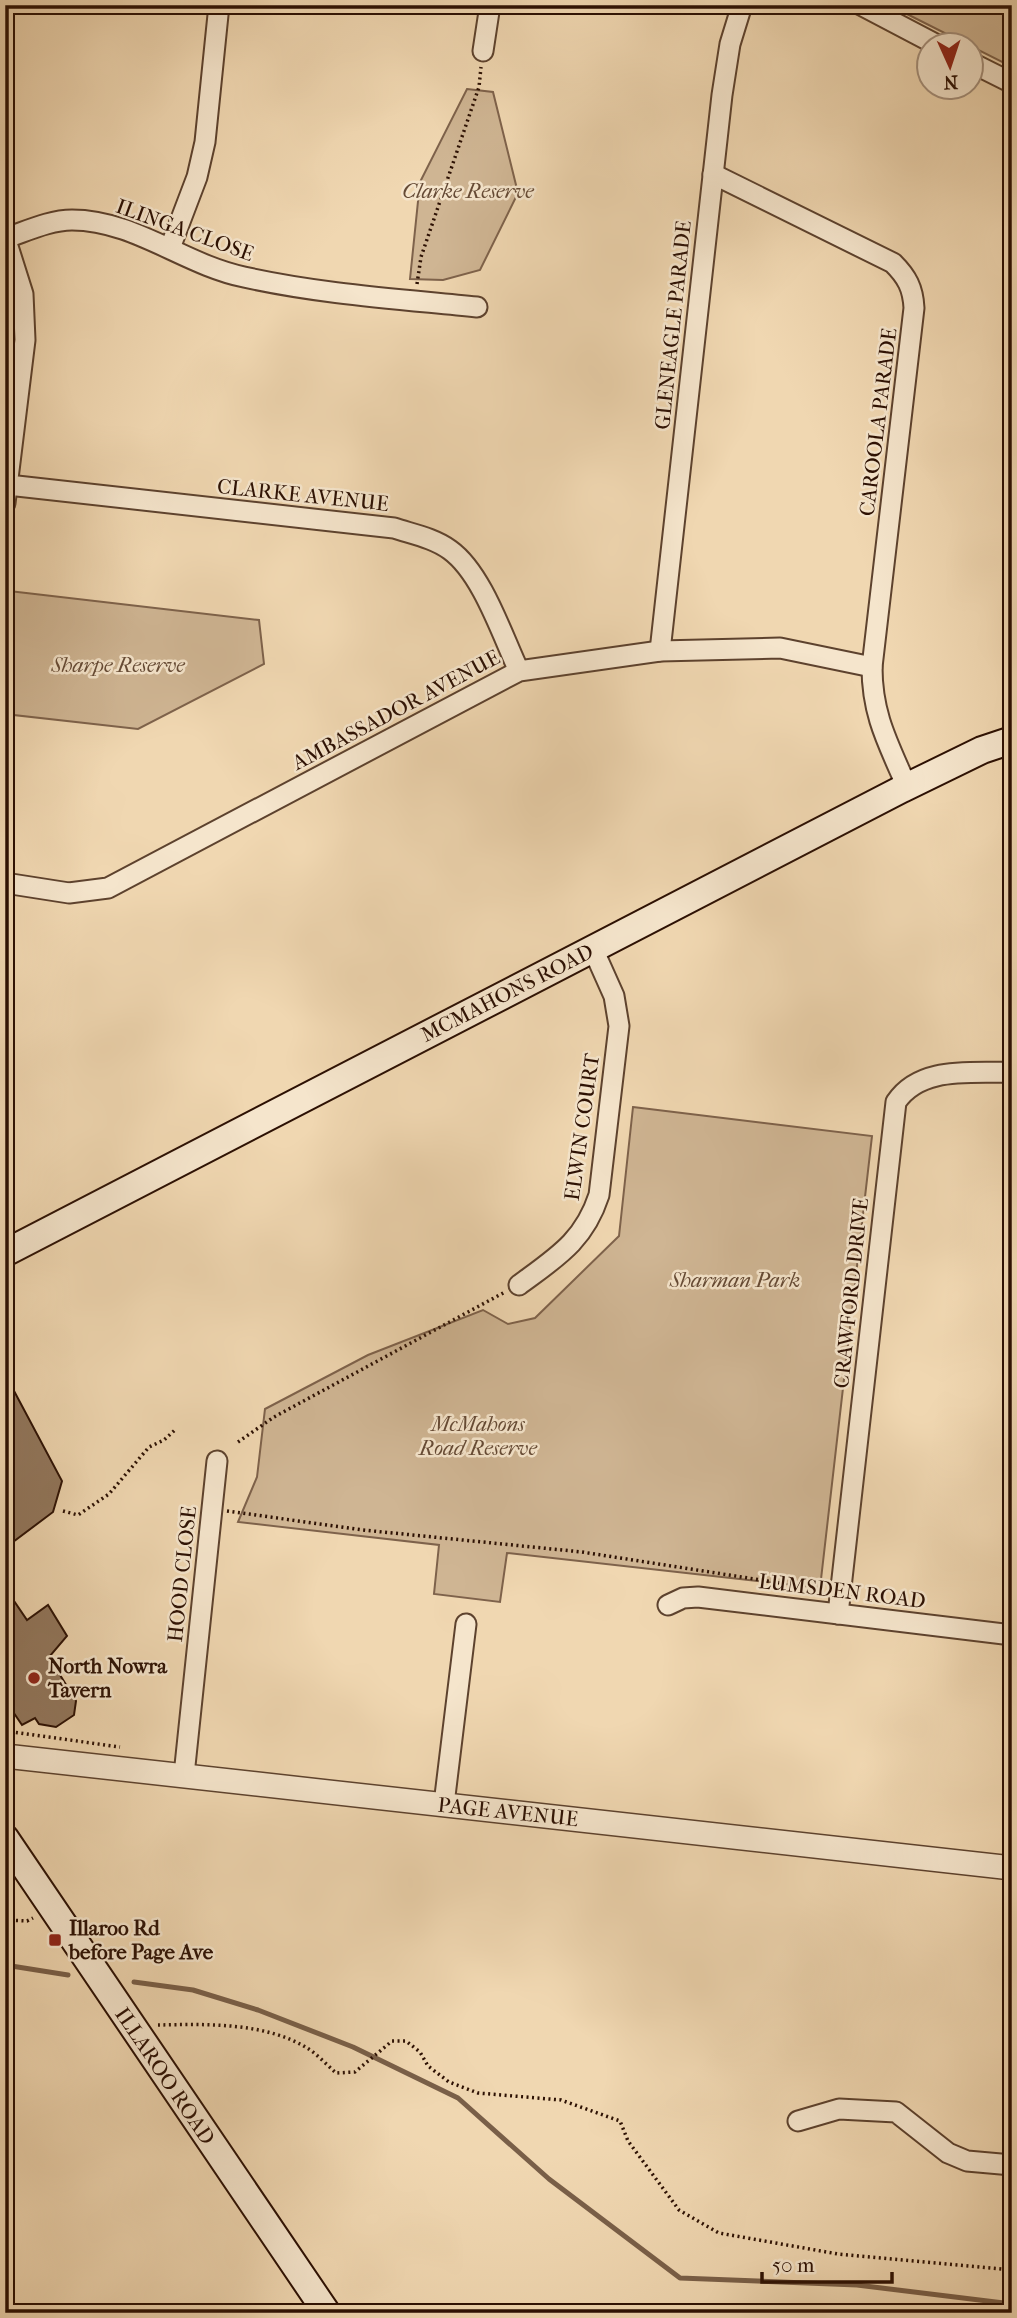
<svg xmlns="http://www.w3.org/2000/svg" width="1017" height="2318" viewBox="0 0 1017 2318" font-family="'IM FELL French Canon',serif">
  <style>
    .green { fill: #cfb593; stroke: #7e624b; stroke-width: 2 }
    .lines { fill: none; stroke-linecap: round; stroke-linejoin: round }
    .stream { stroke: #795f48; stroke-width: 5 }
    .building { fill: #92775d; stroke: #2c1003; stroke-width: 2 }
    .minor-casing { stroke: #5d422e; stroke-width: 23 }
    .tertiary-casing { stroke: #5d422e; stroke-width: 26 }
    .secondary-casing { stroke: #2c1003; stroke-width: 30 }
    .path { stroke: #2c1003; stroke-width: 3.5; stroke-dasharray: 2 3.5; stroke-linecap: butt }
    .minor { stroke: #f5e5cc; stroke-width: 19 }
    .tertiary { stroke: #f5e5cc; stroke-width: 23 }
    .secondary { stroke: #f5e5cc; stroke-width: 26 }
    .poi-dot { fill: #8f2418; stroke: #f5e5cc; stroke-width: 2.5 }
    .labels { text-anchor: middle; stroke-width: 5; stroke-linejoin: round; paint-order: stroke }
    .park-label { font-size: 21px; font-style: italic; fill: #654a35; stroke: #f5e5cc }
    .street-label { font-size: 21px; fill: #2c1003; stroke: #f5e5cc }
    .poi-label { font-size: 21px; font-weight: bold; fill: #2c1003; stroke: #f5e5cc; text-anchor: start }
  </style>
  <rect width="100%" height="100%" fill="#f0d7b1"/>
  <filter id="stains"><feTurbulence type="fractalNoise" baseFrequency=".00286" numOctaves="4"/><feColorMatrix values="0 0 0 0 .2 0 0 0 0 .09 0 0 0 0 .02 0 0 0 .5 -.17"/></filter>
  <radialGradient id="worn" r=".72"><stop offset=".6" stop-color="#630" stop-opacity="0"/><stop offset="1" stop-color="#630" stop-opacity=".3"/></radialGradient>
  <g class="green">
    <polygon points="889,5 1012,5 1012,67"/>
    <polygon points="467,89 493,92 518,193 480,270 443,280 410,279 420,182"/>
    <polygon points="9,591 259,620 264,664 138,729 5,714 5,628"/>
    <polygon points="633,1107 872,1136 820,1588 507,1553 500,1602 434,1594 439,1545 238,1522 257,1477 265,1409 368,1355 483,1310 508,1324 535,1318 619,1236"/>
  </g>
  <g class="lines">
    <g class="stream">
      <polyline points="5,1965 68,1975"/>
      <polyline points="134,1982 193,1990 258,2010 353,2047 458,2098 549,2179 680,2278 857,2285 1012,2304"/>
    </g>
  </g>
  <g class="building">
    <polygon points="5,1374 62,1481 53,1512 5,1548"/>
    <polygon points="10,1595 27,1620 48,1605 67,1636 49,1657 76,1701 74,1715 56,1727 39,1724 35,1718 22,1725 5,1700 5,1597"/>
  </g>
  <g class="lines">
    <defs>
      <g id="minor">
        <polyline points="861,5 939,46"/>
        <polyline points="483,51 490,5"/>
        <polyline points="972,63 1012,83"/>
        <path d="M 713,174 L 893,263 C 907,277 913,288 914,308 L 872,667 C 872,715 888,743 907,787"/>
        <polyline points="5,237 23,294 25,340 5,503"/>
        <path d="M 6,238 C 27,231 50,220 72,220 C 134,220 185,265 244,277 C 320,294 399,299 477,307"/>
        <polyline points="170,248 197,177 205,142 219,5"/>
        <path d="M 8,485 L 394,528 C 412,534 434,538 450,550 C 482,573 502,635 519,671"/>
        <polyline points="660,651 722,95 730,44 742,5"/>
        <polyline points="5,883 69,893 108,888 519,671 660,651 780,648 872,667"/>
        <path d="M 519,1285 C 557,1257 584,1241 599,1195 L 619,1026 L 614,996 L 593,949"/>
        <polyline points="668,1605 683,1598 698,1597 1012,1635"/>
        <path d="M 838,1614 L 896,1102 C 921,1065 972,1074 1012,1072"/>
        <polyline points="184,1775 217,1461"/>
        <polyline points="444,1804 466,1624"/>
        <polyline points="798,2121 839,2109 896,2112 948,2153 967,2161 1012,2165"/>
      </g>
      <polyline id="tertiary" points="5,1756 1012,1868"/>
      <g id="secondary">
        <polyline points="5,1253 902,789 982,750 1012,740"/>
        <polyline points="5,1838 327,2313"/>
      </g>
    </defs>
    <use href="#minor" class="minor-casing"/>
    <use href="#tertiary" class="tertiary-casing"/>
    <use href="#secondary" class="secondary-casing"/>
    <g class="path">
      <polyline points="417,284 421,257 479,87 481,67"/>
      <polyline points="238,1442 274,1417 505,1292"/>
      <polyline points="63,1511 78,1515 109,1494 149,1447 164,1440 176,1429"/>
      <polyline points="227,1511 363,1530 582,1552 780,1583 801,1590"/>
      <polyline points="5,1731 120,1747"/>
      <polyline points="5,1920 27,1921 33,1918"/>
      <path d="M 158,2025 C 205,2024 265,2022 307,2048 C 317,2054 327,2065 336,2073 L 355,2072 L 392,2041 L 406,2041 L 420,2052 L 428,2066 L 449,2082 L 478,2093 L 561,2100 L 620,2121 L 628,2141 L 679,2210 L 719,2233 L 838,2254 L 1012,2270"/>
    </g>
    <use href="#minor" class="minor"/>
    <use href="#tertiary" class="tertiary"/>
    <use href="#secondary" class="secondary"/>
  </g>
  <g class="poi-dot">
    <circle cx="34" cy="1678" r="7"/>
    <rect x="48" y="1933" width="14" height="14" rx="3.5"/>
  </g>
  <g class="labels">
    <g class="park-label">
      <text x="468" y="198">Clarke Reserve</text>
      <text x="118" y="672">Sharpe Reserve</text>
      <text x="735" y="1287">Sharman Park</text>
      <text x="478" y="1431">McMahons<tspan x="478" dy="24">Road Reserve</tspan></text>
    </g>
    <g class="street-label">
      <text transform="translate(185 230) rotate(20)" y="7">ILINGA CLOSE</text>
      <text transform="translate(673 325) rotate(-84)" y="7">GLENEAGLE PARADE</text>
      <text transform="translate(878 422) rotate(-83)" y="7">CAROOLA PARADE</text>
      <text transform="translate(303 495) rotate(6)" y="7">CLARKE AVENUE</text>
      <text transform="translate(396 710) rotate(-28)" y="7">AMBASSADOR AVENUE</text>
      <text transform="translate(507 993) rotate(-27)" y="7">MCMAHONS ROAD</text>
      <text transform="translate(582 1127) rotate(-82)" y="7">ELWIN COURT</text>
      <text transform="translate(851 1293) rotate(-84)" y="7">CRAWFORD DRIVE</text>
      <text transform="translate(182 1574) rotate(-84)" y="7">HOOD CLOSE</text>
      <text transform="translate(842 1591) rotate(7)" y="7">LUMSDEN ROAD</text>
      <text transform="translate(508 1812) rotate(6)" y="7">PAGE AVENUE</text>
      <text transform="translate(165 2076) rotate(56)" y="7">ILLAROO ROAD</text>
    </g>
    <g class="poi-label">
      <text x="48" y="1673">North Nowra<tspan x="48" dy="24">Tavern</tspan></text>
      <text x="69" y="1935">Illaroo Rd<tspan x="69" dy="24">before Page Ave</tspan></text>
    </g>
  </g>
  <rect width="1017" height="2318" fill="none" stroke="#f0d7b1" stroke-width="28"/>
  <rect x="7" y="7" width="1003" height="2304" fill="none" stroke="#2c1003" stroke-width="3.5"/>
  <rect x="14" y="14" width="989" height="2290" fill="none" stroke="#2c1003" stroke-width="2"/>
  <g transform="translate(950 66) rotate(177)"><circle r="33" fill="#f5e5cc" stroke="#a5907c" stroke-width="2"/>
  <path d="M0-5L12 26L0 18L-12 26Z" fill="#8f2418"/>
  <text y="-10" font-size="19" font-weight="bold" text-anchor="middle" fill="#2c1003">N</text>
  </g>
  <path d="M762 2272v10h130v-10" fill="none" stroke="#2c1003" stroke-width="3.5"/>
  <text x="772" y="2272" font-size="21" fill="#2c1003" stroke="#f5e5cc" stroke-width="5" paint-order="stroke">50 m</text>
  <rect width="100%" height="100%" filter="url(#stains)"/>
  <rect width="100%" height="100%" fill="url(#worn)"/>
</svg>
